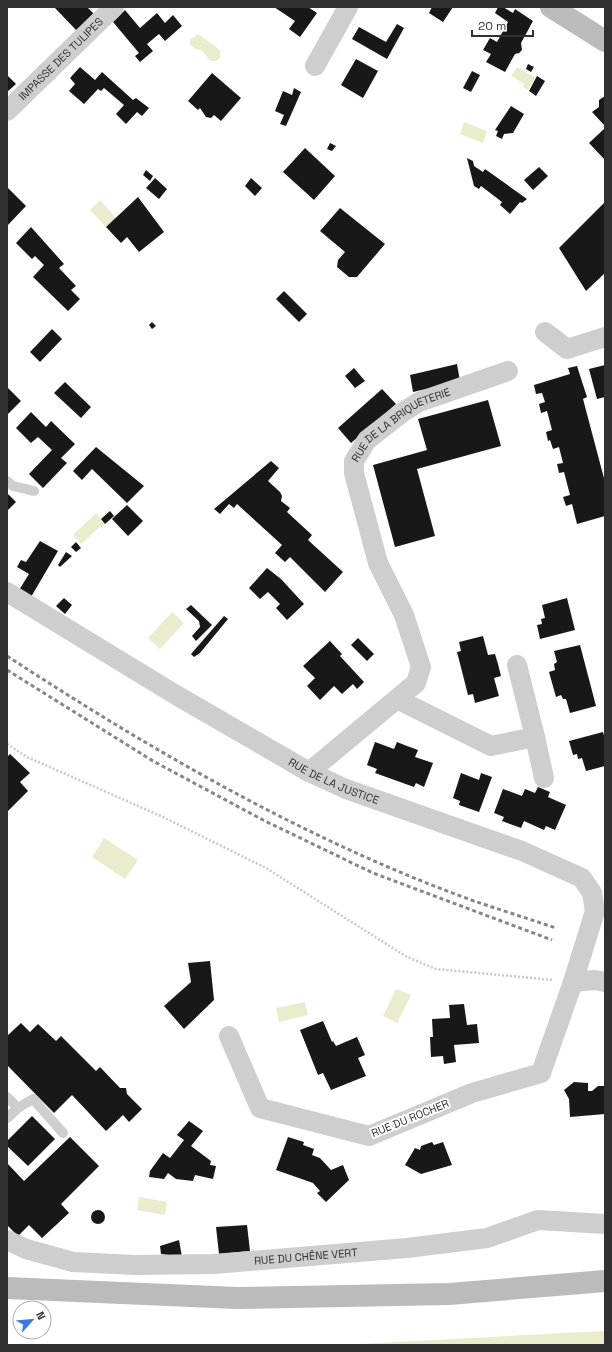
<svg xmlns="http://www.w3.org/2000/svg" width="612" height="1352" viewBox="0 0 612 1352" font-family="'Space Grotesk',sans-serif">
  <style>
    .water { fill: #e9eccd }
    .building { fill: #181818 }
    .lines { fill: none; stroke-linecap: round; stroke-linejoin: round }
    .path { stroke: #c8c8c8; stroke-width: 2.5; stroke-dasharray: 2 2; stroke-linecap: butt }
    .lane { stroke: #cecece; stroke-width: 10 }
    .street { stroke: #cecece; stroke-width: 20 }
    .secondary { stroke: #bbb; stroke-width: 22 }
    .rail { stroke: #868686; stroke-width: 3; stroke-dasharray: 4 3; stroke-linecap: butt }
    .labels { text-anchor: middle; stroke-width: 4; stroke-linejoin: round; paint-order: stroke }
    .street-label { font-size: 11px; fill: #313131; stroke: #fff }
  </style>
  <rect width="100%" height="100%" fill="#fff"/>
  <g class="water">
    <polygon points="198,34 220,50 220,58 216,61 211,61 201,50 195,49 190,44 190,40"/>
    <polygon points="517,67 535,78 528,90 523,87 524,84 511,76"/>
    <polygon points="464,122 487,131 483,143 460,134"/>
    <polygon points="100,200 116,218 106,227 90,210"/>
    <polygon points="96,513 104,523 81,544 73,535"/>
    <polygon points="172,612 184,623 160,649 148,638"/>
    <polygon points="104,838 138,860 125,879 92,857"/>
    <polygon points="396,989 411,995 397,1023 383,1016"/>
    <polygon points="305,1002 308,1015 279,1022 276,1008"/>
    <polygon points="139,1197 167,1202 165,1215 137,1210"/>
    <polygon points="605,1331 605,1345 339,1345"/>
  </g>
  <g class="building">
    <polygon points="54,7 87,7 94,14 77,31"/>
    <polygon points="274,7 308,7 317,13 300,37 289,29 295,21"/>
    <polygon points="432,7 453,7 443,22 429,13"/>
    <polygon points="498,7 503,7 513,13 515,9 533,21 521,43 522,50 519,53 515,54 505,72 486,62 491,54 483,50 490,38 497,42 508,22 495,13"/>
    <polygon points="125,10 140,28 157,13 165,23 173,15 182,26 165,41 159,34 147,44 153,51 140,62 135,56 139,53 113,22"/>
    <polygon points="397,24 404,28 387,59 352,39 359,27 386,42"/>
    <polygon points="356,59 378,71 363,98 341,85"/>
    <polygon points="528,64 534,67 531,72 526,69"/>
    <polygon points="80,67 95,80 102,72 133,100 136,98 149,108 142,116 137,112 126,124 116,114 124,105 104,88 101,91 98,89 84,104 69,91 75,84 70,78"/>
    <polygon points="472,71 480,75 471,92 463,88"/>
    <polygon points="212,73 241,98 221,121 214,115 211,118 206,117 200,108 198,110 188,101"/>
    <polygon points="7,75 16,84 7,92"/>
    <polygon points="537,76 545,81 536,96 529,91"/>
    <polygon points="294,88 301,92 286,126 280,124 284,115 275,111 283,91 292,95"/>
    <polygon points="605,96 605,126 592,112 599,107 599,100"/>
    <polygon points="511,106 524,114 513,133 504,134 502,139 496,136 498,131 495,130"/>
    <polygon points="605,128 605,160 589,143"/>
    <polygon points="330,143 336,146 332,151 327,149"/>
    <polygon points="305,148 335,176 314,200 283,172"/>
    <polygon points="467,158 473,161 474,166 483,172 485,169 527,199 522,203 520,202 510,214 500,205 502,202 481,186 479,189 474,186"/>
    <polygon points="539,167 548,176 533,190 524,180"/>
    <polygon points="146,170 153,176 150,181 143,175"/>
    <polygon points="155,178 167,189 159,199 146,188"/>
    <polygon points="251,178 262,188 255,196 245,186"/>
    <polygon points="7,187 26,206 7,226"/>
    <polygon points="138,197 164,232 139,252 127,237 121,243 106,227"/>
    <polygon points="605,202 605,273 586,291 559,248"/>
    <polygon points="340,208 385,244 357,277 349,277 337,267 338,260 345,252 320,231"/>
    <polygon points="31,227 64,264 59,268 76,286 71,290 80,299 68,311 33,277 44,265 35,256 32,259 16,243"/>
    <polygon points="284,291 307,314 299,322 276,299"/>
    <polygon points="152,322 156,326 152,329 149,325"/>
    <polygon points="52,329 62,339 40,362 30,352"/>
    <polygon points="457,364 460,381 413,392 410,375"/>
    <polygon points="605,365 605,397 597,399 589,369"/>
    <polygon points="577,366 587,397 583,399 605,482 605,516 577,524 572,504 566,506 563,497 570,495 564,472 559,473 557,464 563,463 559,447 553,449 550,440 548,441 546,432 552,430 547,411 541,413 539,404 545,402 542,393 536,394 534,385 570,374 568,368"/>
    <polygon points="354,368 365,381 355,388 345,376"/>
    <polygon points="65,382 91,407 81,418 54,393"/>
    <polygon points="7,387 21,401 7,415"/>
    <polygon points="382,389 396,404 351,443 338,428"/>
    <polygon points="488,400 501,446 417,469 435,536 395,547 373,465 427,450 418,419"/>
    <polygon points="31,412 46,427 51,421 75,444 61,458 67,463 43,488 29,474 52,450 38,437 31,443 16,428"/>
    <polygon points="96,447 144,486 127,503 92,469 82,480 73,471"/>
    <polygon points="271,461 279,468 268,481 280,492 282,496 281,501 290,508 287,512 312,535 308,540 343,572 325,592 290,557 285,562 275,553 282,545 237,504 234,508 229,504 220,514 214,509"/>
    <polygon points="7,493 16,502 7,511"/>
    <polygon points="127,505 143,521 128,536 112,519"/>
    <polygon points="110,511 114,516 105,524 101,519"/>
    <polygon points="40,541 58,551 31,597 19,590 29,574 17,567 21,560 26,562"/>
    <polygon points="76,542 81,548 76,552 71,547"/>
    <polygon points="66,552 72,556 60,567 58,565"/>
    <polygon points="267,568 281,579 304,604 287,620 276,608 280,604 268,592 260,599 249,588"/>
    <polygon points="64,598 72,605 65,614 56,606"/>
    <polygon points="567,598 575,630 540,639 537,625 542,624 541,619 545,618 542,605"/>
    <polygon points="191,605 212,625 196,641 192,636 200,627 199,621 186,609"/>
    <polygon points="224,616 228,619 200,653 194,657 191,654"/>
    <polygon points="483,636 488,655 495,654 498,664 501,676 494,678 499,696 475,703 473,694 468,695 457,652 461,651 459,642"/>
    <polygon points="358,638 374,654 367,661 351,645"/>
    <polygon points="330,641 342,654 340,656 364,682 357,689 353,684 342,694 334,686 320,700 307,686 315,678 303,666"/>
    <polygon points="580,645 596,706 570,713 566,699 563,699 561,695 556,697 549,672 555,670 554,664 557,662 554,651"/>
    <polygon points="603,732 605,739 605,766 586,771 582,758 578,759 577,754 573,755 569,741"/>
    <polygon points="375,742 394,749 397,742 407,746 418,750 415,757 433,763 424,787 416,783 414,787 375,773 377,769 367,765"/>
    <polygon points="10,754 30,773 20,782 28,791 7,812 7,757"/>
    <polygon points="461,773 479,780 481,773 492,777 479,812 459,805 460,801 453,798"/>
    <polygon points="538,787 550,792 548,797 566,805 555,830 546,826 544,830 524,821 521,828 502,821 504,817 494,813 503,789 522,796 525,789 535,793"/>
    <polygon points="210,961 214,1000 184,1029 164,1006 191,982 188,963"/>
    <polygon points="464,1004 467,1025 477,1024 479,1043 454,1045 456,1062 444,1064 443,1056 431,1057 430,1037 433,1037 432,1019 450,1018 449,1005"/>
    <polygon points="323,1021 332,1042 333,1041 336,1046 357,1037 365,1055 358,1058 366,1076 331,1090 323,1073 318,1075 300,1030"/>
    <polygon points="21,1023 30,1032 38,1024 56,1041 61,1036 96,1071 100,1067 120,1088 126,1088 127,1094 142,1109 129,1122 123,1115 106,1131 72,1095 54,1113 7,1065 7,1036"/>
    <polygon points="574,1082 588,1083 588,1091 592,1091 598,1086 605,1086 605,1114 570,1117 569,1099 564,1090"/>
    <polygon points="32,1116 55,1139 28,1166 7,1146 7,1141"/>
    <polygon points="189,1121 203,1131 191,1146 211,1161 210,1165 216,1166 213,1179 195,1175 193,1181 176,1179 168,1173 164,1179 149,1177 150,1171 163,1153 170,1158 184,1140 177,1135"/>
    <polygon points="70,1137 99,1166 61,1204 69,1213 42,1238 29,1225 18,1236 7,1225 7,1163 24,1181"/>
    <polygon points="288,1137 304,1142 303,1145 314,1149 312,1155 320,1158 331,1170 343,1165 349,1180 326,1202 317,1193 320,1191 313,1183 276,1170"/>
    <polygon points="432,1142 434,1145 443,1142 452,1165 421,1174 405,1165 415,1148 420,1150 421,1146"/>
    <circle cx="98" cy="1217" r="7"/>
    <polygon points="247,1225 250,1251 219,1254 216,1227"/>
    <polygon points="179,1240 182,1257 161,1254 160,1246"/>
  </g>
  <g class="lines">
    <polyline class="path" points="7,744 27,757 163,817 266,868 407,957 436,969 553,980"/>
    <g class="lane">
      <polyline points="7,481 13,486 34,491"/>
      <polyline points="7,1097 18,1108 33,1099 63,1133"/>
      <polyline points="7,1118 18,1108"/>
    </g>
    <g class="street">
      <polyline points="315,66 348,7"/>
      <path id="s1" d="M 7,111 L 114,7"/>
      <polyline points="545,332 567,349 605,337"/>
      <path id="s2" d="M 7,592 L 176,695 L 309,772 L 346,789 L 522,851 L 582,878 L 592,893 L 595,911 L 573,982 L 541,1073 L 472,1093 L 369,1136 L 260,1108 L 229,1036"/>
      <polyline points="397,699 491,746 535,737 517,665"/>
      <polyline points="535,737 544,778"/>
      <path id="s3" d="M 309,772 L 416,683 L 421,667 L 404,615 L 378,563 L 354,473 L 354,461 L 367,440 L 403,412 L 419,402 L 508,371"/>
      <polyline points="573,982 595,980 605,982"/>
      <path id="s4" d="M 7,1240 L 26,1249 L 73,1262 L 135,1265 L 214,1264 L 407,1248 L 487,1238 L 538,1220 L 605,1224"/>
    </g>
    <g class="secondary">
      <polyline points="551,7 605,41"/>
      <polyline points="7,1288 237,1298 449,1294 605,1281"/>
    </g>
    <g class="rail">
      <path d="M 7,656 C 154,752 308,841 474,901 C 501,910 529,919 556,928"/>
      <polyline points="7,670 153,761 263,820 373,873 552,940"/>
    </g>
  </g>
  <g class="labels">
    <g class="street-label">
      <text dy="4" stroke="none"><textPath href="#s1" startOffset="75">IMPASSE DES TULIPES</textPath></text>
      <text dy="4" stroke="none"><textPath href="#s3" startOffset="435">RUE DE LA BRIQUETERIE</textPath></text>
      <text dy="4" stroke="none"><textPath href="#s2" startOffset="378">RUE DE LA JUSTICE</textPath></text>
      <text transform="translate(410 1118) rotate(-22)" y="4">RUE DU ROCHER</text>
      <text dy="4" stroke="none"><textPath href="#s4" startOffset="303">RUE DU CHÊNE VERT</textPath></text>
    </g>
  </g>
  <rect width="612" height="1352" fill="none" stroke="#313131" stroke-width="16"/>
  <g transform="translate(32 1320) rotate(63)"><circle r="19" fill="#ffffff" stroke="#adadad"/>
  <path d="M0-3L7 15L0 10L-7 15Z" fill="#3d7ade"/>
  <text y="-6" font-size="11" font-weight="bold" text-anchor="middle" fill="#313131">N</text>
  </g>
  <path d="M472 30v6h61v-6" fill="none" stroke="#313131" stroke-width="2"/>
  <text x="478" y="30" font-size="12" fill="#313131" stroke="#ffffff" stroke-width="3" paint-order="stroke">20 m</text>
</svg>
